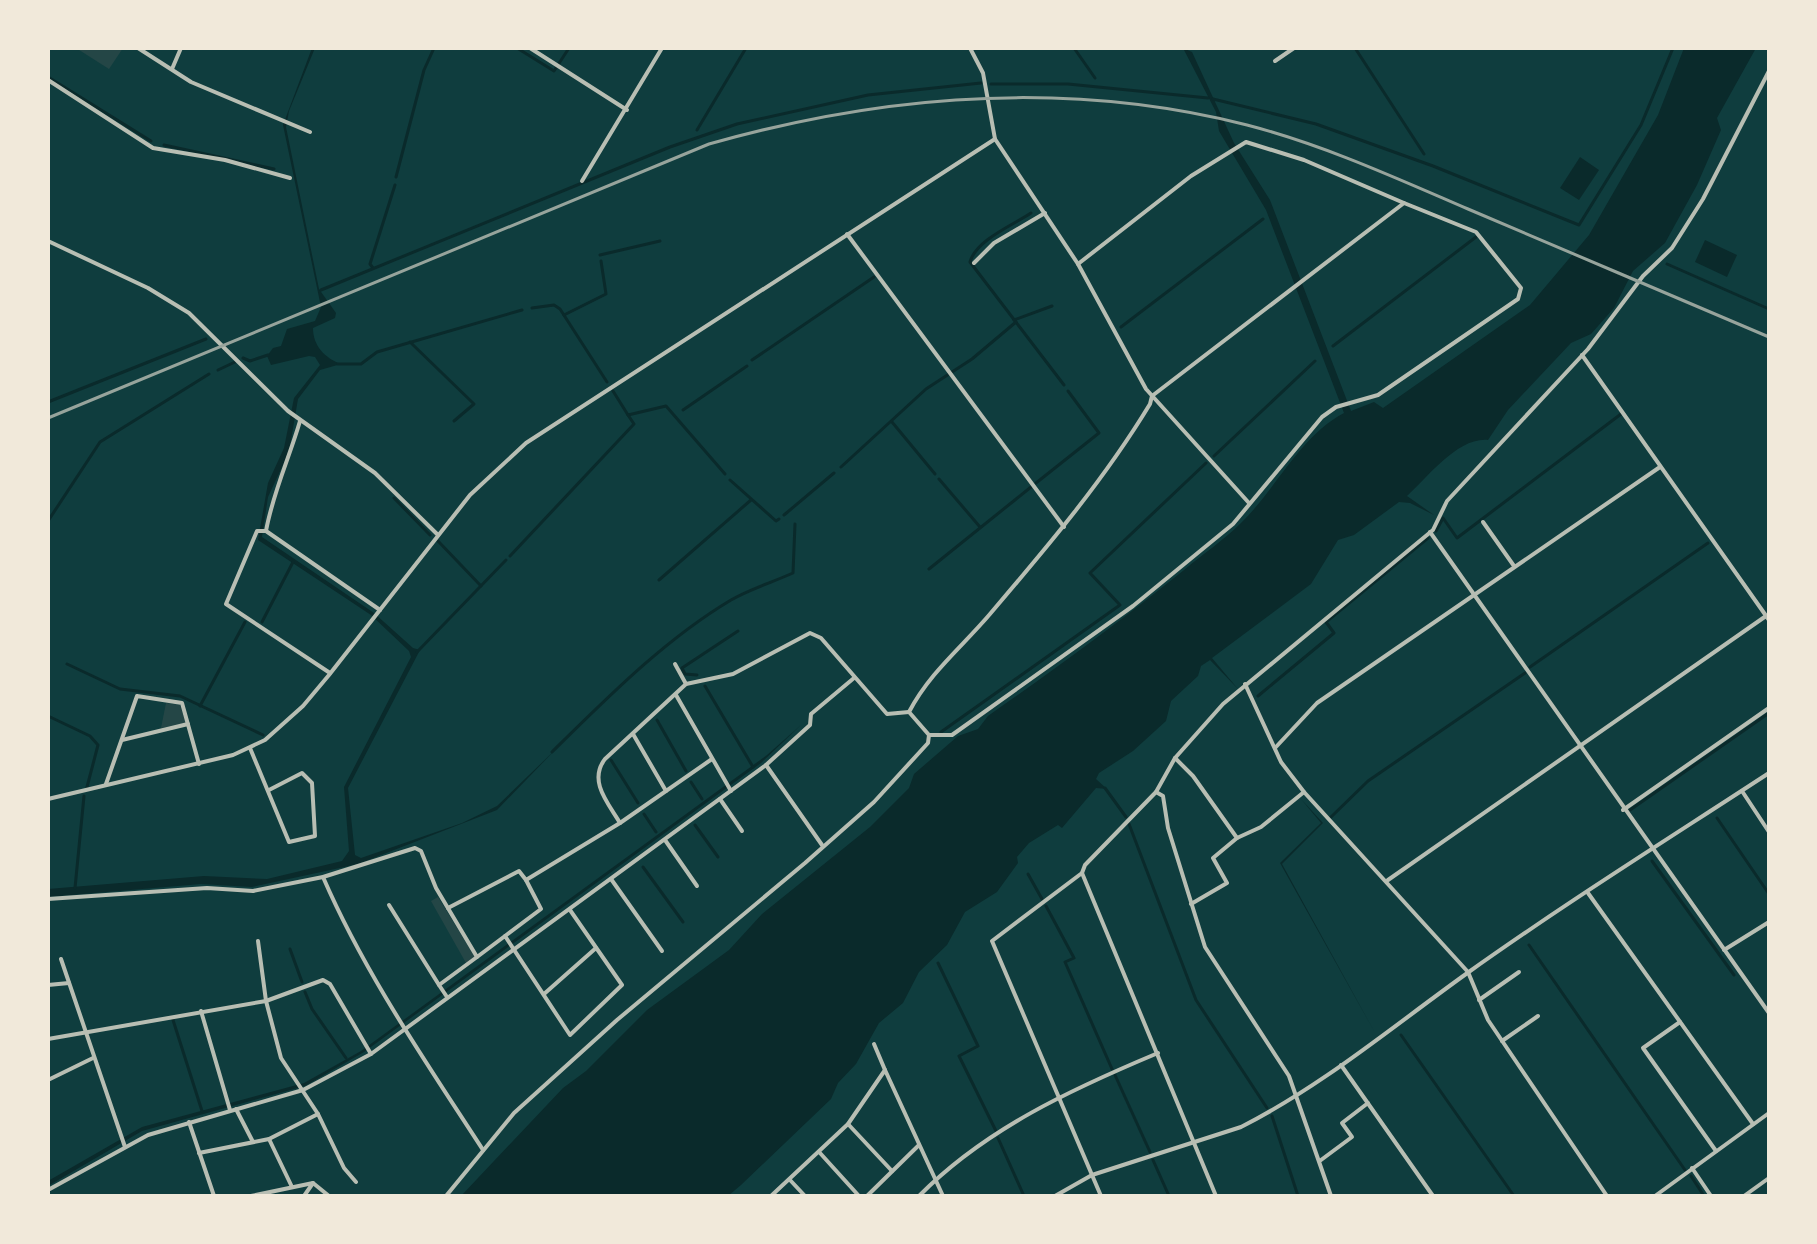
<svg xmlns="http://www.w3.org/2000/svg" width="1817" height="1244" viewBox="0 0 1817 1244" font-family="Merriweather,serif">
  <style>
    .green { fill: #244646 }
    .water { fill: #0a2a2b }
    .lines { fill: none; stroke-linecap: round; stroke-linejoin: round }
    .stream { stroke: #0a2a2b; stroke-width: 3 }
    .minor { stroke: #b8beb3; stroke-width: 4 }
    .rail { stroke: #97a49c; stroke-width: 3 }
  </style>
  <rect width="100%" height="100%" fill="#0f3d3e"/>
  <g class="green">
    <polygon points="76,48 123,48 109,69"/>
    <polygon points="166,703 180,705 186,723 161,728"/>
    <polygon points="438,897 475,957 466,963 431,901"/>
  </g>
  <g class="water">
    <path d="M 312,48 L 315,48 L 289,111 L 286,127 L 319,289 L 336,313 L 335,318 L 313,328 C 313,346 325,358 341,364 L 320,370 L 298,399 L 289,452 L 268,497 L 262,537 L 374,613 L 413,648 L 420,650 L 348,788 L 355,855 L 361,858 L 462,823 L 497,806 L 556,749 L 497,810 L 358,864 L 252,887 L 201,884 L 48,897 L 48,889 L 204,876 L 267,879 L 342,861 L 349,851 L 344,787 L 411,657 L 409,651 L 371,615 L 258,540 L 268,483 L 284,448 L 294,398 L 320,365 L 315,357 L 309,356 L 271,365 L 267,356 L 273,348 L 281,346 L 287,329 L 315,321 L 321,307 L 283,125 Z"/>
    <path d="M 1183,48 L 1192,52 L 1234,143 L 1270,200 L 1351,411 L 1374,402 L 1383,408 L 1530,305 L 1589,235 L 1658,115 L 1684,48 L 1756,48 L 1717,118 L 1721,130 L 1697,185 L 1665,243 L 1633,271 L 1614,308 L 1591,334 L 1571,343 L 1508,410 L 1488,440 C 1458,437 1428,477 1407,496 L 1434,515 L 1410,503 L 1399,502 L 1354,535 L 1338,540 L 1311,584 L 1212,658 L 1238,689 L 1210,660 L 1201,666 L 1198,676 L 1171,701 L 1166,721 L 1133,751 L 1099,773 L 1096,779 L 1107,789 L 1096,788 L 1062,828 L 1058,825 L 1029,843 L 1017,857 L 1018,863 L 997,892 L 965,912 L 947,945 L 919,972 L 903,1003 L 879,1023 L 856,1064 L 838,1083 L 831,1099 L 741,1185 L 728,1196 L 461,1196 L 563,1088 L 586,1071 L 647,1010 L 729,950 L 762,914 L 870,827 L 909,788 L 914,774 L 958,736 L 978,729 L 988,716 C 1055,669 1121,621 1184,570 C 1203,554 1224,540 1241,523 C 1277,488 1299,437 1344,413 L 1266,210 L 1219,131 L 1216,112 Z"/>
    <polygon points="1580,157 1599,170 1579,200 1560,188"/>
    <polygon points="1705,240 1737,255 1727,277 1695,262"/>
    <polygon points="801,725 761,763 364,1052 305,1086 142,1131 48,1186 48,1181 142,1127 304,1083 361,1051 767,755"/>
    <polygon points="1301,799 1323,823 1282,864 1374,1031 1280,863 1321,823"/>
  </g>
  <g class="lines">
    <g class="stream">
      <polyline points="517,48 554,71 569,48"/>
      <polyline points="1074,48 1095,78"/>
      <polyline points="1355,48 1424,154"/>
      <polyline points="48,77 151,141"/>
      <polyline points="991,84 1068,84 1208,98"/>
      <polyline points="1213,99 1316,124 1433,166 1579,225 1641,125 1673,48"/>
      <polyline points="697,130 746,48"/>
      <polyline points="164,145 274,169"/>
      <polyline points="396,177 424,70 434,48"/>
      <path d="M 1031,213 C 1013,225 976,240 970,262 L 1064,385"/>
      <polyline points="600,255 660,241"/>
      <polyline points="1667,264 1769,309"/>
      <polyline points="373,268 370,264 395,185"/>
      <polyline points="321,290 670,147 737,124 868,95 981,83"/>
      <polyline points="532,308 554,305 560,309 607,382"/>
      <polyline points="564,315 606,294 601,261"/>
      <polyline points="1014,320 1052,306"/>
      <polyline points="1121,327 1263,219"/>
      <polyline points="410,342 474,404 454,421"/>
      <polyline points="1333,346 1476,237"/>
      <polyline points="243,358 250,361 268,355"/>
      <polyline points="752,360 874,277"/>
      <polyline points="338,364 361,364 377,352 522,310"/>
      <polyline points="218,370 235,362"/>
      <polyline points="613,391 628,415 666,406 725,474"/>
      <polyline points="48,402 206,339"/>
      <polyline points="683,410 747,366"/>
      <polyline points="892,422 935,474"/>
      <polyline points="1214,456 1315,361"/>
      <polyline points="841,467 926,389 972,359 1016,322"/>
      <polyline points="939,479 980,527"/>
      <polyline points="730,480 776,521 779,519"/>
      <polyline points="1036,483 1099,433 1068,391"/>
      <polyline points="394,498 430,535"/>
      <polyline points="784,515 834,473"/>
      <polyline points="48,521 100,442 209,374"/>
      <polyline points="1436,531 1443,518 1457,538 1621,414"/>
      <polyline points="438,541 481,586"/>
      <polyline points="510,556 634,424 628,415"/>
      <polyline points="929,569 1031,487"/>
      <polyline points="659,580 751,500"/>
      <polyline points="262,622 293,562"/>
      <polyline points="417,652 506,560"/>
      <polyline points="67,664 120,689 180,696 263,735"/>
      <polyline points="1530,667 1708,543"/>
      <polyline points="697,675 685,674 682,668 738,631"/>
      <polyline points="705,686 753,767"/>
      <polyline points="1258,696 1334,633 1326,622 1428,538"/>
      <polyline points="200,706 245,622"/>
      <polyline points="48,716 90,736 98,745 87,787"/>
      <polyline points="657,720 686,771"/>
      <polyline points="941,732 1120,605 1090,573 1206,463"/>
      <path d="M 552,752 C 607,698 664,640 731,600 C 750,589 773,582 793,573 L 795,524"/>
      <polyline points="611,760 638,803"/>
      <polyline points="691,782 702,799"/>
      <polyline points="1105,788 1126,817"/>
      <polyline points="1630,810 1769,713"/>
      <polyline points="644,814 656,832"/>
      <polyline points="1331,817 1368,781 1525,673"/>
      <polyline points="1717,818 1769,894"/>
      <polyline points="1129,824 1196,1000 1267,1108"/>
      <polyline points="695,825 718,857"/>
      <polyline points="1652,861 1734,975"/>
      <polyline points="643,867 683,922"/>
      <polyline points="1028,874 1042,899"/>
      <polyline points="75,888 84,796"/>
      <polyline points="1046,906 1074,958 1065,962 1112,1069"/>
      <polyline points="1529,945 1685,1170"/>
      <polyline points="290,949 302,982"/>
      <polyline points="938,963 978,1046 959,1056 997,1133"/>
      <polyline points="305,992 312,1009 346,1058"/>
      <polyline points="173,1020 202,1111"/>
      <polyline points="1401,1035 1514,1196"/>
      <polyline points="1115,1075 1150,1152"/>
      <polyline points="1272,1116 1298,1196"/>
      <polyline points="998,1138 1024,1196"/>
      <polyline points="1153,1160 1169,1196"/>
      <polyline points="1691,1176 1704,1196"/>
    </g>
    <g class="minor">
      <polyline points="138,48 191,82 310,132"/>
      <polyline points="530,48 627,110"/>
      <polyline points="970,48 983,73 995,139 1078,264 1146,389 1249,503"/>
      <polyline points="1275,61 1294,48"/>
      <polyline points="172,69 181,48"/>
      <polyline points="48,80 153,148 225,160 290,178"/>
      <polyline points="582,181 662,48"/>
      <path d="M 1404,203 L 1476,232 L 1521,288 L 1518,299 L 1378,395 L 1336,407 L 1322,417 L 1233,524 L 1133,606 L 952,735 L 929,735 L 909,712 C 930,672 962,647 990,614 C 1048,546 1104,480 1150,404 L 1152,396 Z"/>
      <polyline points="847,234 1064,527"/>
      <polyline points="48,241 148,288 189,313 288,411 375,473 437,534"/>
      <polyline points="974,263 994,243 1045,213"/>
      <polyline points="1078,264 1191,176 1246,142 1304,160 1404,203"/>
      <polyline points="1582,355 1769,620"/>
      <polyline points="1483,522 1514,566"/>
      <path d="M 266,531 C 273,492 289,459 300,421"/>
      <polyline points="1430,532 1769,1013"/>
      <polyline points="675,664 686,684"/>
      <polyline points="330,673 226,604 257,531 266,531 380,610"/>
      <polyline points="1245,684 1281,762 1304,792 1468,972 1488,1020 1607,1196"/>
      <polyline points="676,695 731,791"/>
      <polyline points="633,734 666,791"/>
      <polyline points="122,740 188,724"/>
      <polyline points="250,748 289,842 315,836 312,783 302,773 269,790"/>
      <polyline points="1275,748 1317,703 1660,467"/>
      <polyline points="1175,758 1193,776 1237,838"/>
      <polyline points="766,765 822,845"/>
      <polyline points="106,784 137,696 182,703 199,764"/>
      <polyline points="1742,791 1769,832"/>
      <polyline points="1156,792 1163,796 1168,828 1205,947 1289,1076 1331,1196"/>
      <polyline points="48,799 233,755 265,740 303,706 329,675 470,495 526,443 995,139"/>
      <polyline points="720,799 742,831"/>
      <polyline points="1623,810 1769,708"/>
      <path d="M 620,823 C 608,803 588,781 605,759 L 686,684 L 733,674 L 810,633 L 821,638 L 887,714 L 909,712"/>
      <polyline points="665,840 697,886"/>
      <polyline points="1082,873 1216,1196"/>
      <path d="M 323,877 C 365,974 426,1062 483,1150"/>
      <polyline points="611,879 662,951"/>
      <polyline points="1388,880 1766,616"/>
      <polyline points="1588,893 1753,1124"/>
      <polyline points="48,899 207,888 253,891 323,877 415,848 421,851 436,888 477,957 505,936 570,1035 622,985 570,910"/>
      <polyline points="1191,904 1227,883 1213,858 1237,838 1261,827 1304,792"/>
      <polyline points="389,905 439,985"/>
      <polyline points="448,908 519,871 526,880 620,823 712,759"/>
      <polyline points="505,936 541,909 526,880"/>
      <polyline points="258,941 266,1001 281,1058 318,1114 344,1168 356,1182"/>
      <polyline points="1724,950 1769,922"/>
      <polyline points="61,959 125,1147"/>
      <polyline points="48,985 69,983"/>
      <polyline points="544,994 596,948"/>
      <polyline points="447,997 439,985 477,957"/>
      <polyline points="1479,1000 1519,972"/>
      <polyline points="201,1011 230,1110"/>
      <polyline points="1680,1022 1643,1048 1716,1151"/>
      <polyline points="48,1039 266,1001 323,980 330,984 371,1054"/>
      <polyline points="1502,1041 1538,1016"/>
      <polyline points="874,1044 885,1070"/>
      <polyline points="1341,1065 1433,1196"/>
      <polyline points="48,1080 93,1058"/>
      <polyline points="236,1109 253,1142"/>
      <polyline points="189,1122 214,1196"/>
      <polyline points="848,1124 892,1171"/>
      <polyline points="269,1139 292,1187"/>
      <polyline points="199,1153 269,1139 318,1114"/>
      <polyline points="820,1153 859,1196"/>
      <polyline points="1321,1160 1352,1137 1342,1123 1368,1103"/>
      <polyline points="1692,1168 1711,1196"/>
      <polyline points="790,1180 805,1196"/>
      <polyline points="48,1190 148,1135 303,1090 371,1054 766,765 810,725 811,714 854,678"/>
      <polyline points="251,1196 313,1183 329,1196"/>
      <polyline points="304,1196 313,1183"/>
      <polyline points="446,1196 514,1113 617,1020 805,863 874,802 928,743 929,735"/>
      <polyline points="771,1196 848,1124 885,1070 943,1196"/>
      <polyline points="867,1196 919,1145"/>
      <path d="M 919,1196 C 985,1129 1072,1089 1158,1053"/>
      <path d="M 1055,1196 L 1092,1175 L 1241,1127 C 1322,1086 1392,1027 1466,974 C 1564,904 1668,839 1769,773"/>
      <polyline points="1101,1196 992,941 1082,873 1085,865 1156,792 1175,758 1223,704 1433,530 1447,501 1588,349 1643,276 1672,248 1703,199 1769,71"/>
      <polyline points="1655,1196 1769,1113"/>
      <polyline points="1744,1196 1769,1178"/>
    </g>
    <path class="rail" d="M 48,418 L 709,144 C 885,94 1069,80 1247,125 C 1324,145 1396,178 1468,209 C 1568,251 1669,295 1769,337"/>
  </g>
  <rect width="1817" height="1244" fill="none" stroke="#f1e9da" stroke-width="100"/>
</svg>
